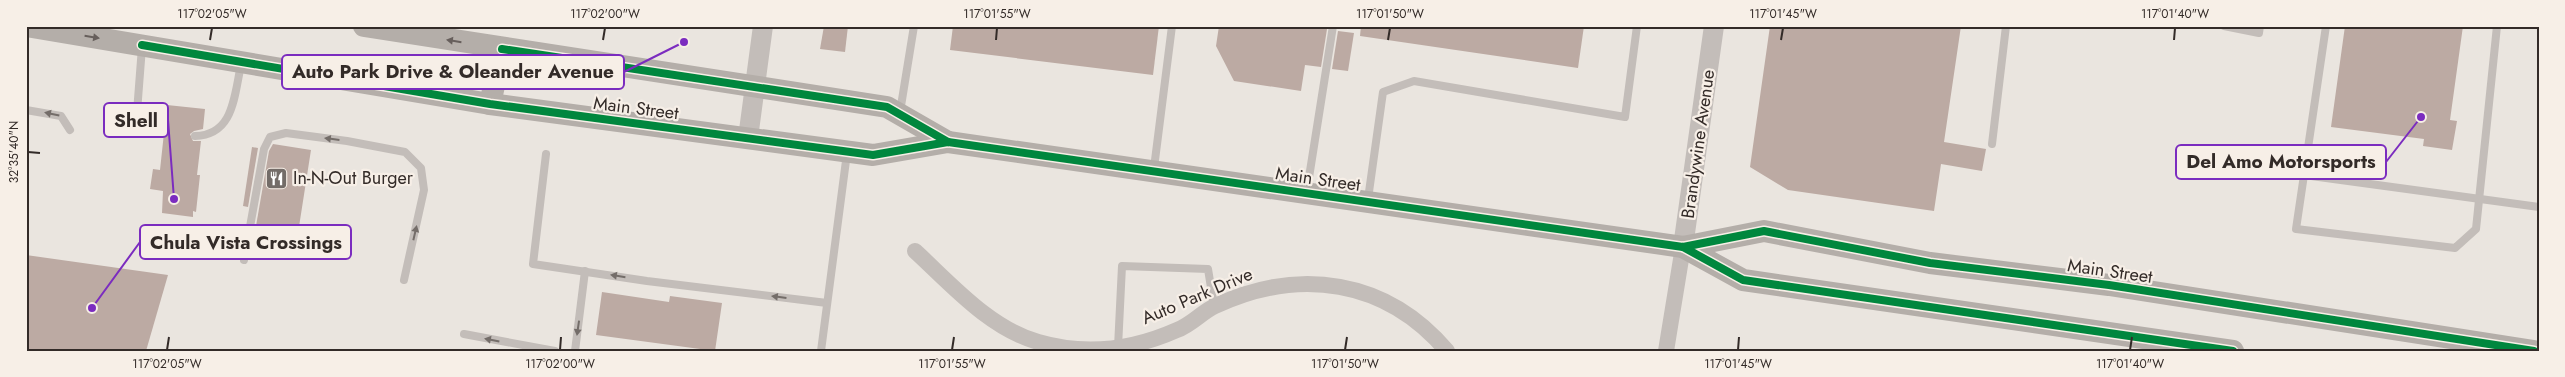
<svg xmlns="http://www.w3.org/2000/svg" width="2565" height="377" viewBox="0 0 2565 377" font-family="Jost,sans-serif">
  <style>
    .building { fill: #bcaaa3 }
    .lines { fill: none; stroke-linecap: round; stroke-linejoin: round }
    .service { stroke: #c3bdb9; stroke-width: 8 }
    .minor { stroke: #c3bdb9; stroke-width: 16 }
    .tertiary { stroke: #c3bdb9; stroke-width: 20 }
    .secondary { stroke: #b4aea9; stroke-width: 22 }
    .cycleway-casing { stroke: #f7efe7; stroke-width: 11 }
    .cycleway { stroke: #00873e; stroke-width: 8 }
    .oneway { fill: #675f5c }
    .oneway2 { fill: #746d69 }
    .ticks { fill: none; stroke: #332b28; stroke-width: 2 }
    .labels { text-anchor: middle; stroke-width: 4.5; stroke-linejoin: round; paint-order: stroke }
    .street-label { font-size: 18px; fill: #332b28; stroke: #f7efe7 }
    .poi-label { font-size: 18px; fill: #332b28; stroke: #f7efe7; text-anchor: start }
    .leader { fill: none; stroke: #7b2cbf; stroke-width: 2 }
    .callout-dot { fill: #7b2cbf; stroke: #f7efe7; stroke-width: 2 }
    .callout { fill: #f7efe7; stroke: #7b2cbf; stroke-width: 2 }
    .callout-label { font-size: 19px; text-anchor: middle; font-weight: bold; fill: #332b28 }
    .neatline { fill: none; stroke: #332b28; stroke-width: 2 }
    .ticks-label { font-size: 12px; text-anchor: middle; fill: #332b28 }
  </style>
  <rect width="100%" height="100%" fill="#eae5df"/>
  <g class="building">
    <polygon points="824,26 848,26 845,52 820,49"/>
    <polygon points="953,26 1159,26 1153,75 950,50"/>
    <polygon points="1219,26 1310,26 1327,29 1321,67 1305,65 1301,91 1234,81 1216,46"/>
    <polygon points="1361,26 1584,26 1578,68 1360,36"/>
    <polygon points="1770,26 1961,26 1944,142 1986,149 1982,171 1941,164 1934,211 1788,190 1750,167"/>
    <polygon points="2345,26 2463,26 2450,120 2457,121 2452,150 2423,146 2424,139 2331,127"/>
    <polygon points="1338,31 1354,33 1348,71 1332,69"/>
    <polygon points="167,105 205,109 203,129 194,131 190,134 193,141 201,141 197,175 200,175 196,212 193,211 193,217 162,213 163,191 150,189 153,169 160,170"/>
    <polygon points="273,144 311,150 298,233 256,226 269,151"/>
    <polygon points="252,147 258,148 248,207 243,206"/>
    <polygon points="26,255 168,275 146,351 26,351"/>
    <polygon points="602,292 669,302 670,296 722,303 715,351 596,335"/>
  </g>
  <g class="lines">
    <g class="service">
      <polyline points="2224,26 2259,33 2260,26"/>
      <polyline points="2326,26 2296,229 2455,248 2476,229 2497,26"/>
      <polyline points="142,47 137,112 140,124 158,130"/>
      <polyline points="26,110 61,116 70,130"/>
      <polyline points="900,112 914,26"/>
      <path d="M 195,136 C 234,135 234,96 241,65"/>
      <polyline points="1992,144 2006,26"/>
      <polyline points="546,154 533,264 647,281 827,303"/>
      <polyline points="1154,168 1172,26"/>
      <polyline points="2304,175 2539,207"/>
      <polyline points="1307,190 1333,26"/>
      <polyline points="1368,199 1383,92 1414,81 1625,117 1637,26"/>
      <polyline points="244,260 264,149 270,137 286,133 347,141 405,152 421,168 424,190 404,280"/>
      <polyline points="464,334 555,351"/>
      <polyline points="1118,347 1122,266 1208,269 1214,306"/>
      <polyline points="575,351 585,271"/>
      <polyline points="821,351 847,153"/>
    </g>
    <g class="minor">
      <path d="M 915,251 C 951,284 989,328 1038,342 C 1086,356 1132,350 1177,330 C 1191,325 1202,312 1215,306 C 1299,267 1386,279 1447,351"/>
      <polyline points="1666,351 1683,247"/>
    </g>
    <g class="tertiary">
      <polyline points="748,138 763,26"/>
      <polyline points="1683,247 1714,26"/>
    </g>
    <g class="secondary">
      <polyline points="26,26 490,104 873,155 948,142 1683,247 1764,231 1930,263 2109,285 2534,351"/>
      <polyline points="364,26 887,107 948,142"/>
      <polyline points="490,104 502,49"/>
      <polyline points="1683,247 1743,280 2233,351"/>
    </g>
    <defs>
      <g id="cycleway">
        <polyline points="142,45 490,104 873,155 948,142 1683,247 1764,231 1930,263 2109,285 2534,351"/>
        <polyline points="502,49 887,107 948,142"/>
        <polyline points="1683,247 1743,280 2233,351"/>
      </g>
    </defs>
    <use href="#cycleway" class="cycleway-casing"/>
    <use href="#cycleway" class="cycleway"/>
  </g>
  <defs><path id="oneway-solid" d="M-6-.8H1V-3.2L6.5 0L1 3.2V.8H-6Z" transform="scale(1.25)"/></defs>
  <g class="oneway">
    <use href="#oneway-solid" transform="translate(92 37) rotate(9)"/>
    <use href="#oneway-solid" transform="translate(454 41) rotate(-171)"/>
  </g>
  <g class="oneway2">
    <use href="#oneway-solid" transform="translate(52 114) rotate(-168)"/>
    <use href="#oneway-solid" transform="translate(332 139) rotate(-173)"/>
    <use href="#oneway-solid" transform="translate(415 233) rotate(-77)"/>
    <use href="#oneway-solid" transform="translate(618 276) rotate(-171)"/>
    <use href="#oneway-solid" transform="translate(779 297) rotate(-173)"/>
    <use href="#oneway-solid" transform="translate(578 328) rotate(98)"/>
    <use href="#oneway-solid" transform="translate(492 340) rotate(-169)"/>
  </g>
  <path class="ticks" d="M 210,40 L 212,28M 603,40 L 605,28M 996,40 L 997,28M 1388,40 L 1390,28M 1781,40 L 1783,28M 2174,40 L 2175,28M 28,152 L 40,153M 167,350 L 169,337M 560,350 L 561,337M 952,350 L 954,337M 1345,350 L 1347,337M 1738,350 L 1739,337M 2130,350 L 2132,337"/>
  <defs>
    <symbol id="restaurant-square" viewBox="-11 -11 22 22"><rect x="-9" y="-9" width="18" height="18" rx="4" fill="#736c68" stroke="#f7efe7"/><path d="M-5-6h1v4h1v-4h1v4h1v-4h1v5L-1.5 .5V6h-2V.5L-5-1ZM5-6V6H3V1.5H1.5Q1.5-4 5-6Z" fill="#fff"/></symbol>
  </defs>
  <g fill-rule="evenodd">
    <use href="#restaurant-square" x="264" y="166" width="25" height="25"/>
  </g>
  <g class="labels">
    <g class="street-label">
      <text transform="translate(636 108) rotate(7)" y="6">Main Street</text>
      <text transform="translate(1698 144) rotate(-82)" y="6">Brandywine Avenue</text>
      <text transform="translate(1318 179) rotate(8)" y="6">Main Street</text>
      <text transform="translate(2110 271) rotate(8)" y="6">Main Street</text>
      <text transform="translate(1197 296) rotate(-23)" y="6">Auto Park Drive</text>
    </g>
    <g class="poi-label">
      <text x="293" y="184">In-N-Out Burger</text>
    </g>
  </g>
  <path class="leader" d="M684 42L624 72M174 199L168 120M2421 117L2386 162M92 308L140 242"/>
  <g class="callout-dot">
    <circle cx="684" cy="42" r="5"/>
    <circle cx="174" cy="199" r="5"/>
    <circle cx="2421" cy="117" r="5"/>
    <circle cx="92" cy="308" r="5"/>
  </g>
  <g class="callout">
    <rect x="282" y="55" width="342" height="34" rx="5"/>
    <rect x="104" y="103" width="64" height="34" rx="5"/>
    <rect x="2176" y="145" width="210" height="34" rx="5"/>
    <rect x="140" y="225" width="211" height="34" rx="5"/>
  </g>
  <g class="callout-label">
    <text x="453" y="78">Auto Park Drive &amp; Oleander Avenue</text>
    <text x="136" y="127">Shell</text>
    <text x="2281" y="168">Del Amo Motorsports</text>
    <text x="246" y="249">Chula Vista Crossings</text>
  </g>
  <rect width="2565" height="377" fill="none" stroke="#f7efe7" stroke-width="55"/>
  <rect x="28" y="28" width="2510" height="322" class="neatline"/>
  <g class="ticks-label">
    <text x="212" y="18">117°02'05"W</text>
    <text x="605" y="18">117°02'00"W</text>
    <text x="997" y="18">117°01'55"W</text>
    <text x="1390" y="18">117°01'50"W</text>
    <text x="1783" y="18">117°01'45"W</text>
    <text x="2175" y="18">117°01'40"W</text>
    <text transform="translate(14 152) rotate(-90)" y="4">32°35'40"N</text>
    <text x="167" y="368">117°02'05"W</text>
    <text x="560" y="368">117°02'00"W</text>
    <text x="952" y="368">117°01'55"W</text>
    <text x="1345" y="368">117°01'50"W</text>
    <text x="1738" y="368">117°01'45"W</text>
    <text x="2130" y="368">117°01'40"W</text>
  </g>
</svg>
